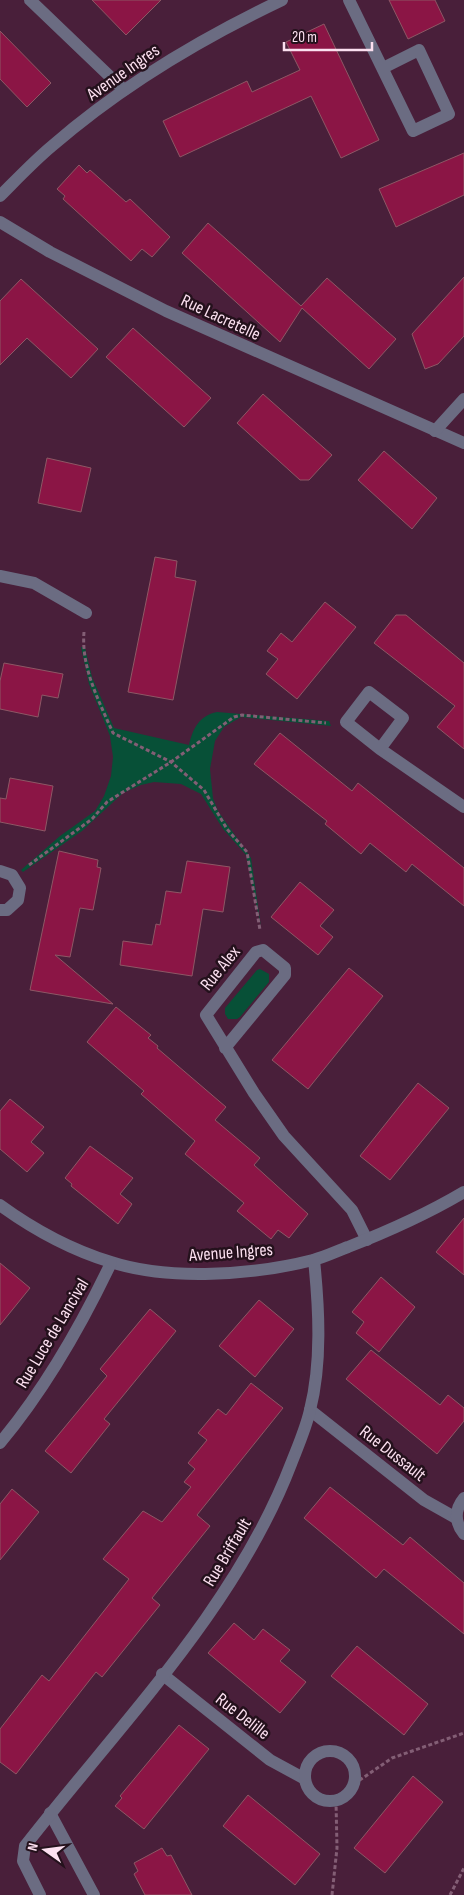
<svg xmlns="http://www.w3.org/2000/svg" width="464" height="1895" viewBox="0 0 464 1895" font-family="'Sofia Sans Condensed',sans-serif">
  <style>
    .green { fill: #075037 }
    .building { fill: #8b1545; stroke: #8d5765 }
    .lines { fill: none; stroke-linecap: round; stroke-linejoin: round }
    .path { stroke: #835e75; stroke-width: 3; stroke-dasharray: 4 2.5; stroke-linecap: butt }
    .minor { stroke: #6b6c82; stroke-width: 12 }
    .labels { text-anchor: middle; stroke-width: 5; stroke-linejoin: round; paint-order: stroke }
    .street-label { font-size: 18px; fill: #fce0f0; stroke: #24111c }
  </style>
  <rect width="100%" height="100%" fill="#491f3a"/>
  <g class="green">
    <path d="M 81,647 L 85,648 L 92,677 L 114,728 L 189,745 C 193,728 199,716 217,712 L 329,721 L 331,726 L 241,717 L 224,727 L 215,741 L 210,769 L 213,798 L 218,811 L 251,858 L 261,927 L 246,855 L 223,829 L 201,794 L 181,784 L 154,782 L 141,785 L 123,793 L 82,831 L 23,872 L 21,870 L 60,836 L 95,811 L 104,796 L 111,776 L 113,757 L 110,736 L 89,684 Z"/>
    <polygon points="260,969 269,974 269,982 240,1017 237,1019 228,1019 225,1014 225,1008 257,970"/>
  </g>
  <g class="building">
    <polygon points="92,0 161,0 126,35"/>
    <polygon points="389,0 435,0 445,21 408,39"/>
    <polygon points="324,24 379,140 341,158 311,96 180,157 163,121 247,81 252,92 300,70 286,42"/>
    <polygon points="0,31 51,83 27,107 0,79"/>
    <polygon points="464,153 464,195 396,227 379,189"/>
    <polygon points="79,165 87,173 90,170 126,202 130,199 170,237 152,257 142,249 131,261 63,199 65,196 57,189"/>
    <polygon points="208,223 301,306 327,278 396,339 369,369 302,308 280,342 182,253"/>
    <polygon points="464,277 464,336 438,364 425,369 412,334"/>
    <polygon points="21,279 98,349 71,378 27,338 0,365 0,301"/>
    <polygon points="133,328 211,398 184,427 106,357"/>
    <polygon points="263,394 332,455 309,480 300,480 237,423"/>
    <polygon points="384,451 437,498 412,529 358,480"/>
    <polygon points="47,458 91,468 81,512 38,503"/>
    <polygon points="155,557 177,561 175,577 196,581 173,700 128,692"/>
    <polygon points="325,602 356,627 297,699 266,674 278,659 267,651 281,633 292,642"/>
    <polygon points="396,615 406,615 464,663 464,749 437,727 455,706 374,643"/>
    <polygon points="4,663 63,674 58,698 42,695 38,717 0,709 0,681"/>
    <polygon points="280,733 352,791 358,783 464,868 464,906 412,864 406,872 370,843 361,854 325,824 327,821 254,764"/>
    <polygon points="10,778 53,786 45,831 0,822 0,798 6,799"/>
    <polygon points="59,851 98,860 97,867 101,868 93,910 80,908 70,957 55,955 113,1004 30,990"/>
    <polygon points="187,861 230,867 223,912 203,909 192,976 120,965 123,941 152,945 156,924 160,925 166,891 181,893"/>
    <polygon points="300,882 334,910 320,926 333,937 318,955 271,917"/>
    <polygon points="349,968 383,996 308,1089 272,1060"/>
    <polygon points="116,1007 151,1035 148,1038 158,1046 157,1048 226,1107 215,1120 260,1158 254,1165 308,1214 289,1238 278,1230 271,1239 237,1211 244,1203 185,1154 195,1141 141,1094 144,1091 87,1042"/>
    <polygon points="418,1083 449,1108 390,1180 360,1156"/>
    <polygon points="10,1099 44,1127 31,1142 44,1153 27,1172 0,1149 0,1111"/>
    <polygon points="90,1146 133,1178 120,1194 132,1204 118,1224 71,1186 72,1184 65,1178"/>
    <polygon points="464,1218 464,1275 436,1252"/>
    <polygon points="0,1263 30,1288 0,1325"/>
    <polygon points="381,1277 415,1307 379,1352 356,1333 364,1322 352,1312"/>
    <polygon points="259,1300 294,1329 255,1377 219,1346"/>
    <polygon points="150,1309 176,1331 104,1419 110,1424 71,1473 45,1451 107,1376 100,1369"/>
    <polygon points="371,1350 440,1405 448,1395 464,1408 464,1421 437,1454 346,1379"/>
    <polygon points="251,1383 283,1408 197,1515 210,1526 152,1598 160,1605 102,1677 96,1672 16,1774 0,1762 0,1729 42,1675 49,1681 129,1579 103,1559 143,1511 162,1522 191,1487 184,1482 195,1469 188,1463 207,1440 198,1433 218,1409 226,1415"/>
    <polygon points="330,1487 403,1545 410,1537 464,1583 464,1634 384,1569 376,1578 304,1518"/>
    <polygon points="12,1489 39,1512 0,1560 0,1504"/>
    <polygon points="234,1623 254,1640 263,1629 290,1650 280,1661 306,1682 280,1713 208,1653"/>
    <polygon points="357,1646 428,1704 404,1735 331,1676"/>
    <polygon points="179,1725 209,1749 144,1829 115,1806 122,1798 120,1796"/>
    <polygon points="413,1776 443,1802 385,1873 354,1848"/>
    <polygon points="248,1795 320,1854 295,1885 223,1826"/>
    <polygon points="162,1848 167,1856 171,1855 192,1895 145,1895 134,1874 138,1871 134,1863"/>
  </g>
  <g class="lines">
    <g class="path">
      <path d="M 84,632 C 81,668 99,701 113,733 L 171,762 L 204,790 L 227,829 L 247,852 L 260,930"/>
      <polyline points="29,865 92,819 107,802 171,762 234,717 242,715 326,723"/>
      <polyline points="354,1784 392,1758 464,1733"/>
      <polyline points="332,1895 337,1848 336,1801"/>
      <polyline points="450,1895 464,1868"/>
    </g>
    <g class="minor">
      <polyline points="30,0 124,90"/>
      <polyline points="349,0 413,131 449,114 419,50 383,68"/>
      <path d="M 0,196 C 17,179 34,161 52,146 C 121,86 200,39 282,0"/>
      <polyline points="0,222 50,252 166,311 464,443"/>
      <polyline points="435,431 464,399"/>
      <polyline points="0,576 34,583 86,613"/>
      <polyline points="380,749 403,718 369,692 346,722 380,749 464,807"/>
      <polyline points="0,871 12,875 20,888 18,900 7,910 0,910"/>
      <polyline points="225,1048 285,975 285,968 263,950 256,952 206,1015 254,1093 284,1136 352,1210 367,1240"/>
      <path d="M 0,1205 C 33,1229 72,1250 111,1262 C 169,1281 254,1275 313,1260 C 325,1257 337,1251 348,1247 C 389,1231 427,1214 464,1192"/>
      <polyline points="310,1410 424,1500 456,1518"/>
      <path d="M 0,1443 C 45,1389 81,1326 111,1263"/>
      <path d="M 464,1498 C 454,1510 455,1523 464,1534"/>
      <polyline points="162,1674 270,1760 305,1779"/>
      <circle cx="330" cy="1776" r="25"/>
      <polyline points="50,1813 94,1895"/>
      <path d="M 40,1895 L 23,1861 L 25,1846 C 119,1725 236,1608 291,1464 C 298,1446 306,1428 310,1410 C 322,1363 319,1308 314,1260"/>
    </g>
  </g>
  <g class="labels">
    <g class="street-label">
      <text transform="translate(123 72) rotate(-35)" y="6">Avenue Ingres</text>
      <text transform="translate(221 317) rotate(25)" y="6">Rue Lacretelle</text>
      <text transform="translate(220 968) rotate(-51)" y="6">Rue Alex</text>
      <text transform="translate(231 1252) rotate(-4)" y="6">Avenue Ingres</text>
      <text transform="translate(52 1333) rotate(-59)" y="6">Rue Luce de Lancival</text>
      <text transform="translate(393 1453) rotate(38)" y="6">Rue Dussault</text>
      <text transform="translate(227 1552) rotate(-59)" y="6">Rue Briffault</text>
      <text transform="translate(243 1716) rotate(38)" y="6">Rue Delille</text>
    </g>
  </g>
  <g transform="translate(45 1850) rotate(284)" stroke="#24111c" stroke-width="4" paint-order="stroke">
  <path d="M0-4L9 19L0 12L-9 19Z" fill="#fce0f0"/>
  <text y="-8" font-size="14" font-weight="bold" text-anchor="middle" fill="#fce0f0">N</text>
  </g>
  <path d="M284 42v8h88v-8" fill="none" stroke="#fce0f0" stroke-width="2.5"/>
  <text x="292" y="42" font-size="15" fill="#fce0f0" stroke="#24111c" stroke-width="4" paint-order="stroke">20 m</text>
</svg>
